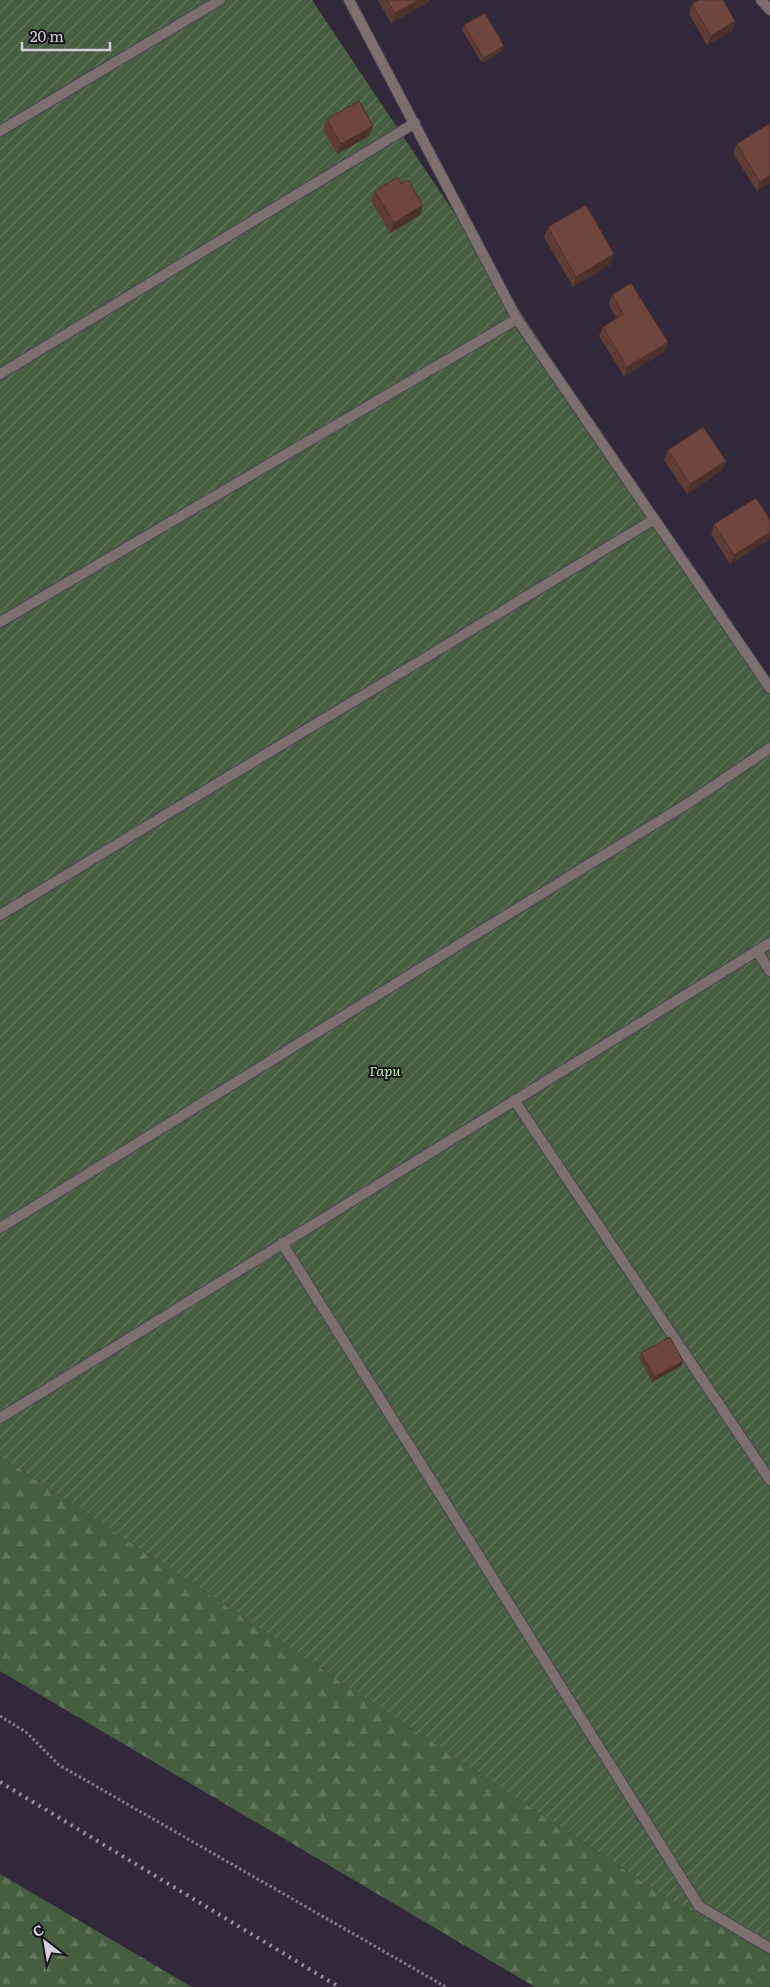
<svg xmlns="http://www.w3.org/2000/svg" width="770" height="1987" viewBox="0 0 770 1987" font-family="Literata,serif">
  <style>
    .forest { fill: url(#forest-firs) }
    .garden { fill: url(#garden-furrows) }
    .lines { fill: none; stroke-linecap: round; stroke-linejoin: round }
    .lane-casing { stroke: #4b4454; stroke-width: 12 }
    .street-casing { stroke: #4b4454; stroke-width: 12 }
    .path { stroke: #817b89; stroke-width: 3; stroke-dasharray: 2.5 2.5; stroke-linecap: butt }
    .lane { stroke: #7b706d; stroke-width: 10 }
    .street { stroke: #7b706d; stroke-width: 10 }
    .rail { stroke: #938e9b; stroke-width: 4; stroke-dasharray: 2.5 5; stroke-linecap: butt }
    .wall { fill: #5f3c35 }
    .shaded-wall { fill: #4d312b }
    .building { fill: #6e463e; stroke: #4d312b }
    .labels { text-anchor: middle; stroke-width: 4; stroke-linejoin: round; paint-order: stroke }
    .park-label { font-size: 14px; font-style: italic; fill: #beeab3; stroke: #17141c }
  </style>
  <defs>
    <pattern id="forest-firs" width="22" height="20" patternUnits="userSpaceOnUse" patternTransform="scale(1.25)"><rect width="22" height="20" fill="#465e40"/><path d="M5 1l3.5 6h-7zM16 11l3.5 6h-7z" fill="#60745b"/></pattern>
    <pattern id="garden-furrows" width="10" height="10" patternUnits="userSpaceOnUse" patternTransform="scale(1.25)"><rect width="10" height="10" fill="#465e40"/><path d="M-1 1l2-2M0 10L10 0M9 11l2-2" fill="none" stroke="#60745b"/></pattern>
  </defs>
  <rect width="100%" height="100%" fill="#31293a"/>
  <g class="forest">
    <polygon points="0,1456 666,1897 770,1955 770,1987 535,1987 0,1671"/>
    <polygon points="0,1874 192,1987 0,1987"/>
  </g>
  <polygon class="garden" points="0,0 312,0 770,686 770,1955 666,1897 0,1456"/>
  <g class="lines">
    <defs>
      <g id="lane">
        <polyline points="0,131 220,0"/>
        <polyline points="0,374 415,123"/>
        <polyline points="0,622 517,319"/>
        <polyline points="0,915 653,520"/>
        <polyline points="757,951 770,971"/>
        <polyline points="514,1100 770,1480"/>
        <polyline points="0,1228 690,802 770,748"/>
        <polyline points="282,1243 699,1906 770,1948"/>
        <polyline points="0,1418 770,943"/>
      </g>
      <g id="street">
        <polyline points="349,0 517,319 770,688"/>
        <polyline points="761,0 770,10"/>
      </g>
    </defs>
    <use href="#lane" class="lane-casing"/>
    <use href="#street" class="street-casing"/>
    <polyline class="path" points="0,1716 26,1732 59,1765 446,1987"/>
    <use href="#lane" class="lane"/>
    <use href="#street" class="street"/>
    <polyline class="rail" points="0,1782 339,1987"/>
  </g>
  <g class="wall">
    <polygon points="378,0 430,0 429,2 391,23"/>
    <polygon points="692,4 735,21 732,31 707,45 689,14"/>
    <polygon points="464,25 504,46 502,51 482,63 462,30"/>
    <polygon points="327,119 369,136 337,154 323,129"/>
    <polygon points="737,144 770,183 757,191 733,153"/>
    <polygon points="375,191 423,205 420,215 390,233 371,201"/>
    <polygon points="548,227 611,264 573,287 544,237"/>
    <polygon points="612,295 668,342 664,352 624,376 599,336 603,327 616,318 609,305"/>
    <polygon points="668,450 726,461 722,470 687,494 664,460"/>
    <polygon points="770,520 770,539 730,564 711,534 714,524"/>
    <polygon points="641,1353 681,1366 652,1382 639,1358"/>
  </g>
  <g class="shaded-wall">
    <polygon points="419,0 430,0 429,2 391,23 395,13"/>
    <polygon points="735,21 732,31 707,45 711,36"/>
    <polygon points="504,46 502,51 482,63 483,58"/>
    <polygon points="373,126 369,136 337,154 341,144"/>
    <polygon points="770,175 770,183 757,191 760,182"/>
    <polygon points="423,205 420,215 390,233 394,223"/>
    <polygon points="614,254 611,264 573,287 576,277"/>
    <polygon points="668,342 664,352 624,376 627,367"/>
    <polygon points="726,461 722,470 687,494 690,484"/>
    <polygon points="770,532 770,539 730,564 734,555"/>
    <polygon points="683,1361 681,1366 652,1382 654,1377"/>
  </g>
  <g class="building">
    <polygon points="387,0 419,0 395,13"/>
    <polygon points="699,0 723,0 735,21 711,36 692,4"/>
    <polygon points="485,13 504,46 483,58 464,25"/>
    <polygon points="359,101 373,126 341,144 327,119"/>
    <polygon points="770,123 770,175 760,182 737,144"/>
    <polygon points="398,177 401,184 408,180 423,205 394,223 375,191"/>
    <polygon points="586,205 614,254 576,277 548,227"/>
    <polygon points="631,283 668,342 627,367 603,327 623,314 612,295"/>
    <polygon points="703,427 726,461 690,484 668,450"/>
    <polygon points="756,498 770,520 770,532 734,555 714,524"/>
    <polygon points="670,1337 683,1361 654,1377 641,1353"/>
  </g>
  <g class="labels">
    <g class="park-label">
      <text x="385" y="1076">Гари</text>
    </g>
  </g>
  <g transform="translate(45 1942) rotate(329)" stroke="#17141c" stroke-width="4" paint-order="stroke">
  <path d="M0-4L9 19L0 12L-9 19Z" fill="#d3cfda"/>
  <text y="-8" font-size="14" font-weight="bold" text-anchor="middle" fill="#d3cfda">С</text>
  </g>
  <path d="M22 42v8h88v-8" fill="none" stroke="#d3cfda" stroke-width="2.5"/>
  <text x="30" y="42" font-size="15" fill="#d3cfda" stroke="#17141c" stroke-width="4" paint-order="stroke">20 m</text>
</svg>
